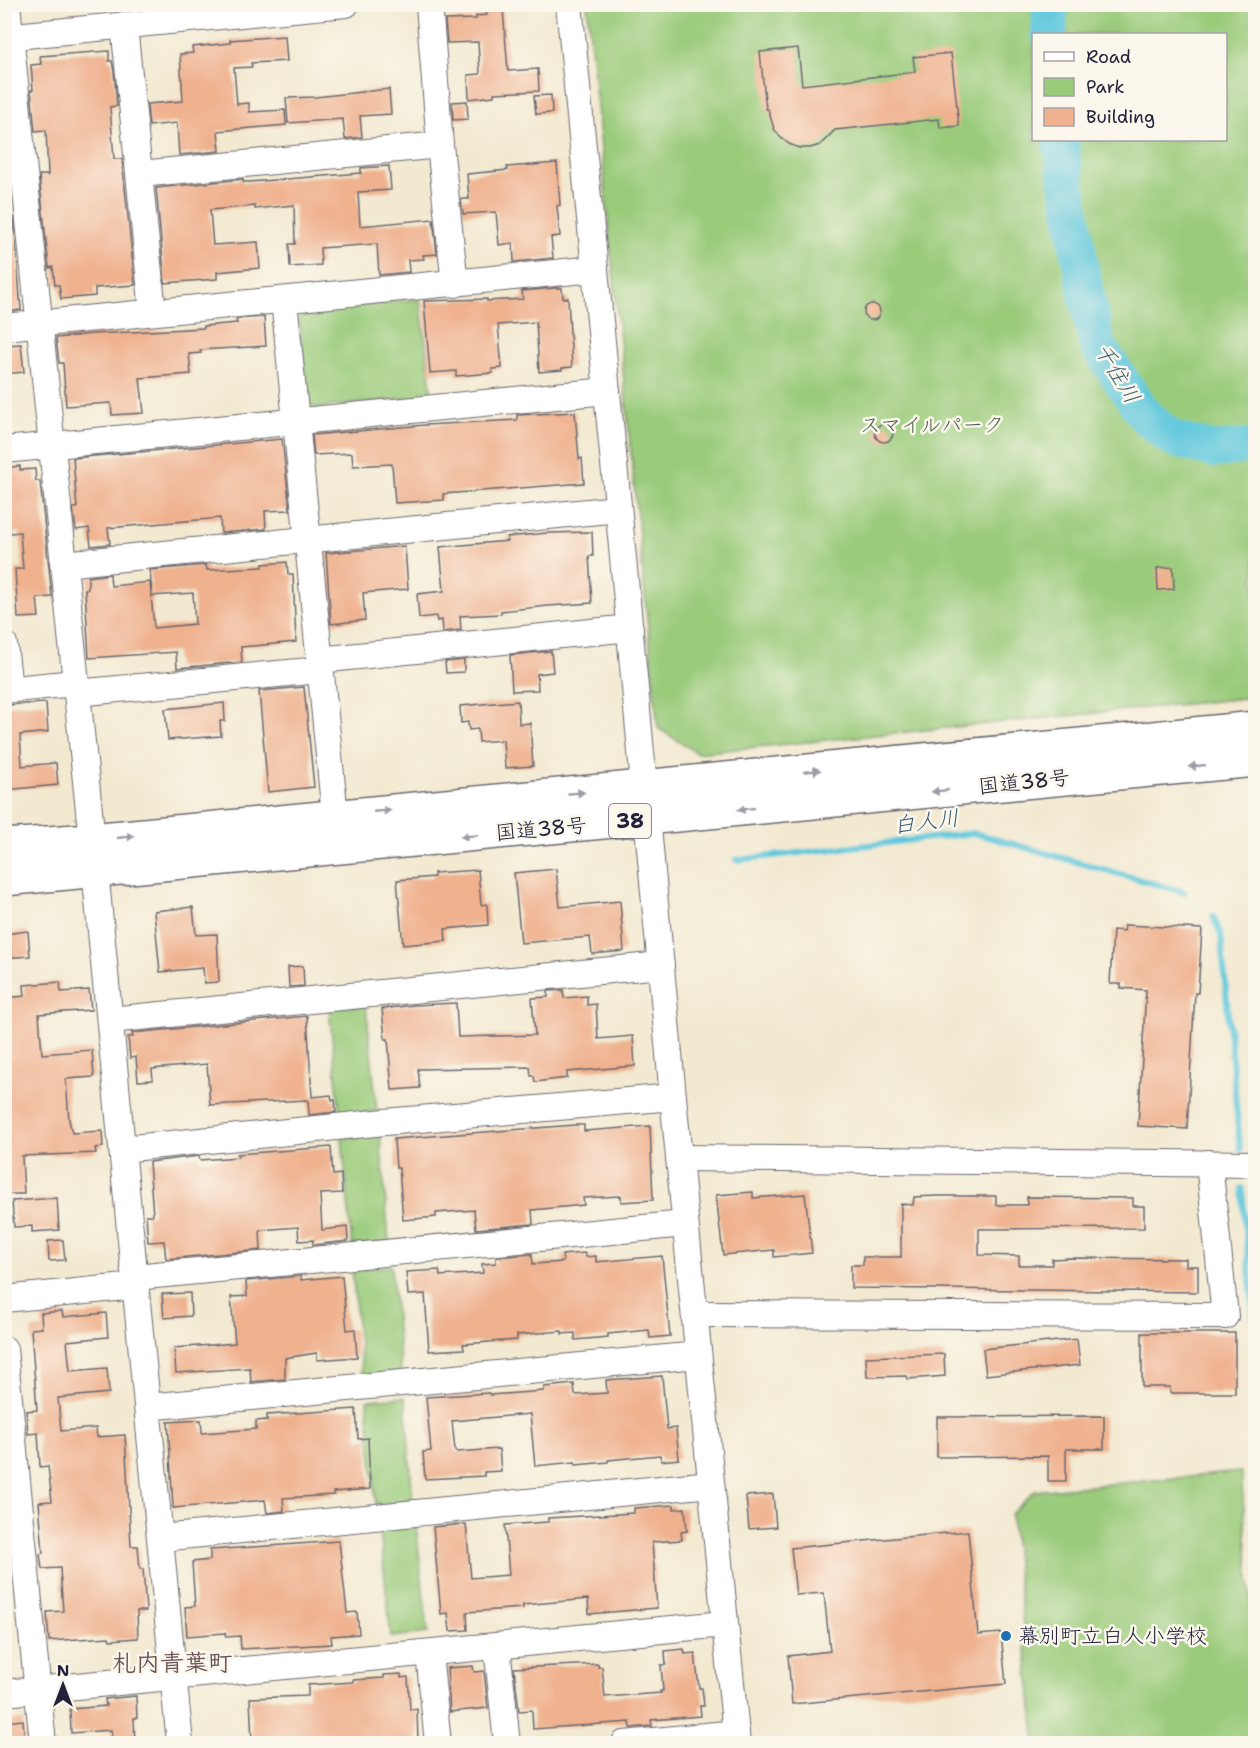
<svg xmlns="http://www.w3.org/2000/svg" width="1260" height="1748" viewBox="0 0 1260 1748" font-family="'Shantell Sans','Klee One',sans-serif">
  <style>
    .green { fill: #9acb7a; stroke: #5e765a; stroke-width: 1.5; fill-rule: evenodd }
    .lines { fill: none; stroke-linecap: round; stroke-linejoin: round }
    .stream { stroke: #60c8dd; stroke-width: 6 }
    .river { stroke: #60c8dd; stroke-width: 36 }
    .building { fill: #efb18e }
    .minor-casing { stroke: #6b686f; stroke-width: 28 }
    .highway-casing { stroke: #6b686f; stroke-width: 36 }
    .minor { stroke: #fff; stroke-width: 26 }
    .highway { stroke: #fff; stroke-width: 33 }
    .oneway { fill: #9c9ca7 }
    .poi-dot { fill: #1f6fb2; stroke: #fbf7ec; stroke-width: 2 }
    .labels { text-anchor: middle; stroke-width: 5; stroke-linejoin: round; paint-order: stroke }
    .shield { fill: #fbf7ec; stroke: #636270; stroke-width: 1.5 }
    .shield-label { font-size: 20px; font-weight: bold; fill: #22223b }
    .park-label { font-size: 21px; fill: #4c5d51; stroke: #fbf7ec }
    .street-label { font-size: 21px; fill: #22223b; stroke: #fbf7ec }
    .poi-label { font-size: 21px; fill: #22223b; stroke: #fbf7ec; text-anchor: start }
    .water-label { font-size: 22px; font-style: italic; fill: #385c74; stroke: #fbf7ec }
    .quarter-label { font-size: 24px; font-weight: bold; fill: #6a5458; stroke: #fbf7ec }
  </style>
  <rect width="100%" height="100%" fill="#fbf7ec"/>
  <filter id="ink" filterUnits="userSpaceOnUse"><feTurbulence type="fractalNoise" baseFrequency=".0167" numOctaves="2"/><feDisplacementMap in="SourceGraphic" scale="12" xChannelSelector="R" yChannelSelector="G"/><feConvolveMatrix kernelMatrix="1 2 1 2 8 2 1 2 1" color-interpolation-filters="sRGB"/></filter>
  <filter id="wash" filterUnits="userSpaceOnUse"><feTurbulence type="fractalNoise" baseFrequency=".008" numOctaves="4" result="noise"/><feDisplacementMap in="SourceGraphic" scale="24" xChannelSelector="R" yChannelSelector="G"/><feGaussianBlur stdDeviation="1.35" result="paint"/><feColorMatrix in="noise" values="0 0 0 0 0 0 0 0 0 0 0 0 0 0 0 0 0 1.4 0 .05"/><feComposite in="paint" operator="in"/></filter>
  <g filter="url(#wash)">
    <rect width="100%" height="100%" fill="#f2e9d0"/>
    <g class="green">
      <path d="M 587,5 L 1255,5 L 1255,697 L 697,753 L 658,728 ZM 1034,34 L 1226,34 L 1226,140 L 1034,140 Z"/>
      <polygon points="420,299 432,396 315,408 308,402 299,319 303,311"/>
      <polygon points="366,1005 377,1111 340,1115 329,1008"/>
      <polygon points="380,1134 389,1242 352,1246 342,1138"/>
      <polygon points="391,1266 401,1372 362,1376 352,1269"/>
      <polygon points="405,1397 413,1502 376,1506 367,1400"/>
      <polygon points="1241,1472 1255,1652 1255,1743 1036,1743 1011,1514 1035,1491"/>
      <polygon points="416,1526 428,1633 391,1637 380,1530"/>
    </g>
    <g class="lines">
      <g class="stream">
        <polyline points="736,860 974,833 1184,892"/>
        <polyline points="1213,916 1221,935 1240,1149"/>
        <polyline points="1242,1188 1256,1344"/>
      </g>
      <g class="river">
        <polyline points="1049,34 1050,4"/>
        <polyline points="1060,140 1082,273 1097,345 1146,417 1173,439 1215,450 1256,445"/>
      </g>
    </g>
    <g id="blocks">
      <g class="building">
        <polygon points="503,9 508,71 538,69 539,91 494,93 494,96 469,99 468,75 480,74 478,42 447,43 445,20 476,19 476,16 487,15 486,11"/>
        <polygon points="285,36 287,61 251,63 252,67 234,68 237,104 249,103 249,112 285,110 286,125 218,131 220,151 179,155 177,123 149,126 147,104 183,101 180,54 193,53 192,47 230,43 230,40"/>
        <polygon points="798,48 802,85 915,72 913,57 951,53 959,126 940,128 939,119 835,130 820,145 810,148 799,148 789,144 781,138 774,129 768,109 766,109 760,52"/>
        <polygon points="109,51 109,61 112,61 114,71 117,106 110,107 114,159 122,159 135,285 95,288 95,296 61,299 59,285 55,285 53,267 49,268 39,175 48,175 46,130 35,131 31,90 33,90 31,65 41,64 40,56"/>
        <polygon points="389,89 391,114 360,116 362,137 345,139 343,119 288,123 286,98 315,97"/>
        <polygon points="551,95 552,113 536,114 534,96"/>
        <polygon points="467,101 468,119 453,120 452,102"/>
        <polygon points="557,163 560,205 557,206 560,236 551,237 553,258 514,262 513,243 499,245 496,212 463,214 461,199 469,199 467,174 508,170 507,167"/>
        <polygon points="389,166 391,190 358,192 360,226 433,219 437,254 423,255 424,259 408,260 409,272 379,275 377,244 320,248 321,265 290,267 289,244 295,244 294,205 255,209 255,206 210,210 213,245 258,242 260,268 217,272 217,279 165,283 156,188 243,179 243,182 249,182 361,173 361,168"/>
        <polygon points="4,217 14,217 21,310 5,312"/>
        <polygon points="555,288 562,288 563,298 568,298 572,367 562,368 562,370 539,372 536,322 498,325 502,368 492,369 493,373 456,376 456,371 430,373 424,301 487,299 487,301 523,299 522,291"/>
        <circle cx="872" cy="312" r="8"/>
        <polygon points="264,317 266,346 200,350 201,353 189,354 191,374 140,378 144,413 112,415 111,403 66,406 63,363 59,363 56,338 93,334 204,328 204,326 237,323 236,319"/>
        <polygon points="21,344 24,372 4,374 4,345"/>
        <polygon points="575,412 579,459 582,458 584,483 443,494 444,500 395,503 392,464 353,466 352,453 314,455 312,435 425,425 517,420 517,415"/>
        <circle cx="884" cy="433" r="9"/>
        <polygon points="282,439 290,510 265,511 266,529 221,533 220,518 108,528 110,544 91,546 89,528 76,530 73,508 77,508 73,458"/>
        <polygon points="20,466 20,470 35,469 36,481 40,481 52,597 37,598 39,617 18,618 15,569 23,569 20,532 10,533 5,468"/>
        <polygon points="592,532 593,556 589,556 592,603 548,606 501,611 501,614 460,616 461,630 443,632 442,620 437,621 436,616 419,618 417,594 444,591 440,547 508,541 507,537 547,533"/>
        <polygon points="405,546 408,589 363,593 365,620 331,624 326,553"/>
        <polygon points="287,562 288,574 293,574 296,642 241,647 242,662 177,668 176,652 89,658 85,589 88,589 88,577 110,574 111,586 150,582 154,628 195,624 193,593 152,596 150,570 206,565 207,570 263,567 263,564"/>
        <polygon points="1173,567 1174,589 1158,590 1157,568"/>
        <polygon points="551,651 553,672 537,674 538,690 512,691 510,655"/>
        <polygon points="464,660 464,672 446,673 445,662"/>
        <polygon points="304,687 314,787 268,792 259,691"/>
        <polygon points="518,701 519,724 530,723 533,766 505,768 503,740 479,742 478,729 469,730 468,722 461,723 460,706"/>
        <polygon points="46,703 48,732 20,735 22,766 56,763 58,785 4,790 4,705"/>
        <polygon points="224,703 225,721 220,721 221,736 168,740 165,709"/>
        <polygon points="556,869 560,907 620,901 624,951 592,954 590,937 521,943 514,873"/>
        <polygon points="478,870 481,905 487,904 488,925 445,929 446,941 403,945 397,880 434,877 434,873"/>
        <polygon points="193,907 196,935 217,934 219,982 204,983 203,968 160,972 154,911"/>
        <polygon points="1125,925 1202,929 1198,993 1195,993 1187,1129 1138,1126 1146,990 1121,988 1121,984 1110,984 1113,930 1124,931"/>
        <polygon points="28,931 30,956 4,958 4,934"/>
        <polygon points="303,966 304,986 289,987 288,967"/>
        <polygon points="60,982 61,992 89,990 91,1010 39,1014 42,1054 92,1050 94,1077 66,1079 69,1120 72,1133 102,1131 103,1147 95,1148 96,1153 22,1156 24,1194 8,1194 4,1141 4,998 25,996 24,985"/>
        <polygon points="563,990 564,998 587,996 587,1005 596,1004 598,1039 633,1036 635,1066 567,1072 567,1078 535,1082 534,1076 531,1076 530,1067 418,1069 420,1088 392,1090 388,1039 385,1039 382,1009 414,1005 456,1003 458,1037 535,1035 532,998 548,997 548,991"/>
        <polygon points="307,1016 312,1097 331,1095 332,1100 335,1100 336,1112 309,1115 308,1100 210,1105 207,1064 152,1069 153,1080 138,1081 136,1057 130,1058 128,1037 133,1037 132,1033"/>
        <polygon points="575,1125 584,1125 584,1131 650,1126 653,1200 621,1202 621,1196 583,1198 584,1205 532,1210 533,1224 476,1229 474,1210 436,1213 436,1217 403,1220 399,1168 396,1168 394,1139"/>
        <polygon points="331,1147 333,1175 341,1174 342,1193 320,1194 322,1230 347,1227 348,1241 313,1245 313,1240 299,1241 298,1227 260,1230 261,1250 166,1259 164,1241 148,1242 146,1215 153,1215 149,1162 199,1156 200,1160 238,1157 237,1154"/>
        <polygon points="753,1192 753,1198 805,1194 812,1253 774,1257 774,1250 723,1255 716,1195"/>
        <polygon points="938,1196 996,1196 996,1205 1027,1205 1027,1197 1133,1198 1133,1206 1144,1206 1144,1228 979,1229 979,1255 1019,1256 1019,1265 1052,1265 1052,1259 1070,1258 1186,1259 1186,1266 1198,1266 1198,1292 851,1288 851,1265 863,1265 863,1257 901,1257 901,1204 913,1205 914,1197"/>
        <polygon points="57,1198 59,1230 32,1232 32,1226 14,1227 12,1201"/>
        <polygon points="63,1240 65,1260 49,1261 48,1241"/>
        <polygon points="585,1253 585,1257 596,1256 596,1262 662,1256 670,1336 650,1338 649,1330 608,1334 608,1337 575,1340 575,1333 562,1334 562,1331 517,1335 517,1340 463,1344 464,1349 429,1351 425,1294 408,1295 406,1272 439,1270 440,1276 483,1273 482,1264 496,1263 496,1257 532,1254 533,1264 563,1262 562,1255"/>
        <polygon points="301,1276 301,1280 342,1276 347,1330 355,1329 357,1357 317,1360 317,1353 285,1358 285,1379 251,1382 250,1368 176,1373 174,1348 235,1343 231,1297 247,1296 246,1281"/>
        <polygon points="190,1293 191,1316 164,1318 162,1294"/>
        <polygon points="62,1311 63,1317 106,1313 108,1337 67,1341 70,1371 107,1368 109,1393 58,1398 61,1431 96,1428 97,1437 125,1435 131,1546 138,1546 140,1569 143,1569 146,1611 137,1611 138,1638 110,1640 109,1637 49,1641 47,1612 63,1611 60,1568 42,1569 40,1554 43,1553 39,1502 52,1501 48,1466 40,1467 38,1433 28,1434 26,1411 37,1410 31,1329 42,1328 41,1313"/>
        <polygon points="1142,1333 1235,1333 1235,1393 1170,1393 1170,1387 1142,1387"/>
        <polygon points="1077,1339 1080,1365 986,1375 983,1349"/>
        <polygon points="944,1354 945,1376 908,1379 907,1376 867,1377 866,1357"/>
        <polygon points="662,1376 667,1429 676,1428 679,1459 661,1461 660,1455 608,1460 608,1462 576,1465 575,1462 535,1466 530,1414 452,1421 455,1450 457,1452 499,1449 501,1471 484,1472 484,1476 425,1479 423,1452 431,1451 426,1397 489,1393 490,1395 544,1391 544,1387 574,1384 575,1395 607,1393 606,1380"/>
        <polygon points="356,1409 358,1439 368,1438 370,1489 333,1492 334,1495 283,1498 284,1511 267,1513 265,1500 173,1508 168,1422 201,1420 202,1433 256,1429 256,1421 267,1420 267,1415"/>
        <polygon points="1104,1416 1104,1449 1066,1449 1066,1481 1048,1481 1048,1456 937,1457 937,1417"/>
        <polygon points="773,1494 776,1527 749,1529 746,1496"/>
        <polygon points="674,1505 674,1509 685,1508 687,1531 681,1532 682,1540 652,1542 657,1608 589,1614 588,1599 523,1605 523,1608 467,1612 468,1630 450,1631 448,1613 441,1614 433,1527 466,1524 471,1578 509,1575 505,1525 548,1522 548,1518 634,1513 634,1508"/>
        <polygon points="968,1531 978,1635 1001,1633 1006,1684 792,1704 788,1656 830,1651 824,1593 796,1595 791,1548"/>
        <polygon points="339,1541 347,1613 357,1612 359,1634 331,1636 332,1644 241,1649 240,1636 226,1637 225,1633 187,1636 185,1607 195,1606 192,1562 210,1560 210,1550"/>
        <polygon points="684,1649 685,1654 695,1653 699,1688 702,1688 704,1706 700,1706 701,1716 651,1720 652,1726 631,1728 630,1722 533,1729 532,1710 519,1711 514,1668 598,1664 598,1667 602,1667 605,1697 661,1693 660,1691 663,1691 661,1665 666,1665 665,1651"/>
        <polygon points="473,1666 474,1672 484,1671 488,1708 450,1712 447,1668"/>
        <polygon points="401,1674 401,1678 408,1677 410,1710 417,1709 418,1743 252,1743 250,1698 308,1696 308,1685 353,1682 353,1680 384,1678 384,1675"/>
        <polygon points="136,1696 137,1718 134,1718 135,1743 112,1743 111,1730 71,1733 70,1709 106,1706 105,1699"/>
        <polygon points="23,1720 25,1743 4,1743 4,1722"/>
      </g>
    </g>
  </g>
  <g filter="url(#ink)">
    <use href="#blocks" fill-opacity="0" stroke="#6b686f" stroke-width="1.5"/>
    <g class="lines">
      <defs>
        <g id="minor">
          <polyline points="7,4 95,870 180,1744"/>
          <polyline points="429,4 440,145 455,284"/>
          <polyline points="569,4 619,515 673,1097 737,1744"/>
          <polyline points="124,25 153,312"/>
          <polyline points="4,37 346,4"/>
          <polyline points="140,174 440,145"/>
          <polyline points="284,300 335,816"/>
          <polyline points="4,327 595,269"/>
          <polyline points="4,450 607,391"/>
          <polyline points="63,564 618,509"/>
          <polyline points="4,644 9,689"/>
          <polyline points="319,660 630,628"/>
          <polyline points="4,690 75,683"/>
          <polyline points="76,693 320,670"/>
          <polyline points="110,1020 661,965"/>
          <polyline points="122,1149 385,1122 673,1097"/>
          <polyline points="679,1158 1256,1164"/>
          <polyline points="135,1277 685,1224"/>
          <polyline points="4,1299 136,1286"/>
          <polyline points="695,1314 1225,1316 1209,1163"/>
          <polyline points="4,1349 43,1744"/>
          <polyline points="147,1407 698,1355"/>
          <polyline points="161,1538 711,1484"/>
          <polyline points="497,1646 507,1744"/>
          <polyline points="429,1653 438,1744"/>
          <polyline points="4,1693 724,1624"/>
          <polyline points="624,1744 736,1733"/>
        </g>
        <g id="highway">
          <polyline points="4,846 91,840 1256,728"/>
          <polyline points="4,879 1256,760"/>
        </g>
      </defs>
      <use href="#minor" class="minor-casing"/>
      <use href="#highway" class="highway-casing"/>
      <use href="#minor" class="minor"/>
      <use href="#highway" class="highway"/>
    </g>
    <defs><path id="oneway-solid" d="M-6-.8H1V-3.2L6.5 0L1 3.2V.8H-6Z" transform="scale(1.5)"/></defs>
    <g class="oneway">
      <use href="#oneway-solid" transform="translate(1197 766) rotate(174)"/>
      <use href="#oneway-solid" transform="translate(812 771) rotate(-6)"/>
      <use href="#oneway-solid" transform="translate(940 791) rotate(174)"/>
      <use href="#oneway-solid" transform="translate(576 793) rotate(-5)"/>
      <use href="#oneway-solid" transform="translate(746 809) rotate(174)"/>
      <use href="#oneway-solid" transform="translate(382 811) rotate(-5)"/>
      <use href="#oneway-solid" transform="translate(469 836) rotate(175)"/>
      <use href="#oneway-solid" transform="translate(126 837) rotate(-6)"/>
    </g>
  </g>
  <circle class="poi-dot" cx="1006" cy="1636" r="6"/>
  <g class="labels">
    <rect class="shield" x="609" y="804" width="42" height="34" rx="4.5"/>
    <g class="shield-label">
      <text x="630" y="828">38</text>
    </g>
    <g class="park-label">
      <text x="932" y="432">スマイルパーク</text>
    </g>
    <g class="street-label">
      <text transform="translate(1024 782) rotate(-6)" y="7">国道38号</text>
      <text transform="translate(541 829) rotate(-5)" y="7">国道38号</text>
    </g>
    <g class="poi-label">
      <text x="1018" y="1643">幕別町立白人小学校</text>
    </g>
    <g class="water-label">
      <text transform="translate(1118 373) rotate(59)" y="8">千住川</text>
      <text transform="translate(926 821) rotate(-7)" y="8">白人川</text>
    </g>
    <g class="quarter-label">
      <text x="172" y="1671">札内青葉町</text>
    </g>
  </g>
  <rect width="1260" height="1748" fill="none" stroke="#fbf7ec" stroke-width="24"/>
  <rect x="1032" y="33" width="195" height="108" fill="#fbf7ec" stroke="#a4a2a5" stroke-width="1.5"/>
  <rect x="1044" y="52" width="30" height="9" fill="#ffffff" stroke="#a4a2a5" stroke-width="1.5"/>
  <text x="1086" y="63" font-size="18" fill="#22223b">Road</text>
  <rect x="1044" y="78" width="30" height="18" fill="#9acb7a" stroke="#a4a2a5" stroke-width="1.5"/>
  <text x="1086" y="93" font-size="18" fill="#22223b">Park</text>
  <rect x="1044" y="108" width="30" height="18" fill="#efb18e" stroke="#a4a2a5" stroke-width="1.5"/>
  <text x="1086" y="123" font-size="18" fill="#22223b">Building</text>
  <g transform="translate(63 1685)" stroke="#fbf7ec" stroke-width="4.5" paint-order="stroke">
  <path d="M0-4.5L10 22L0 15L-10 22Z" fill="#22223b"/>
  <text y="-9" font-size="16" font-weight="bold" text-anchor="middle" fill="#22223b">N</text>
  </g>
</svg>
